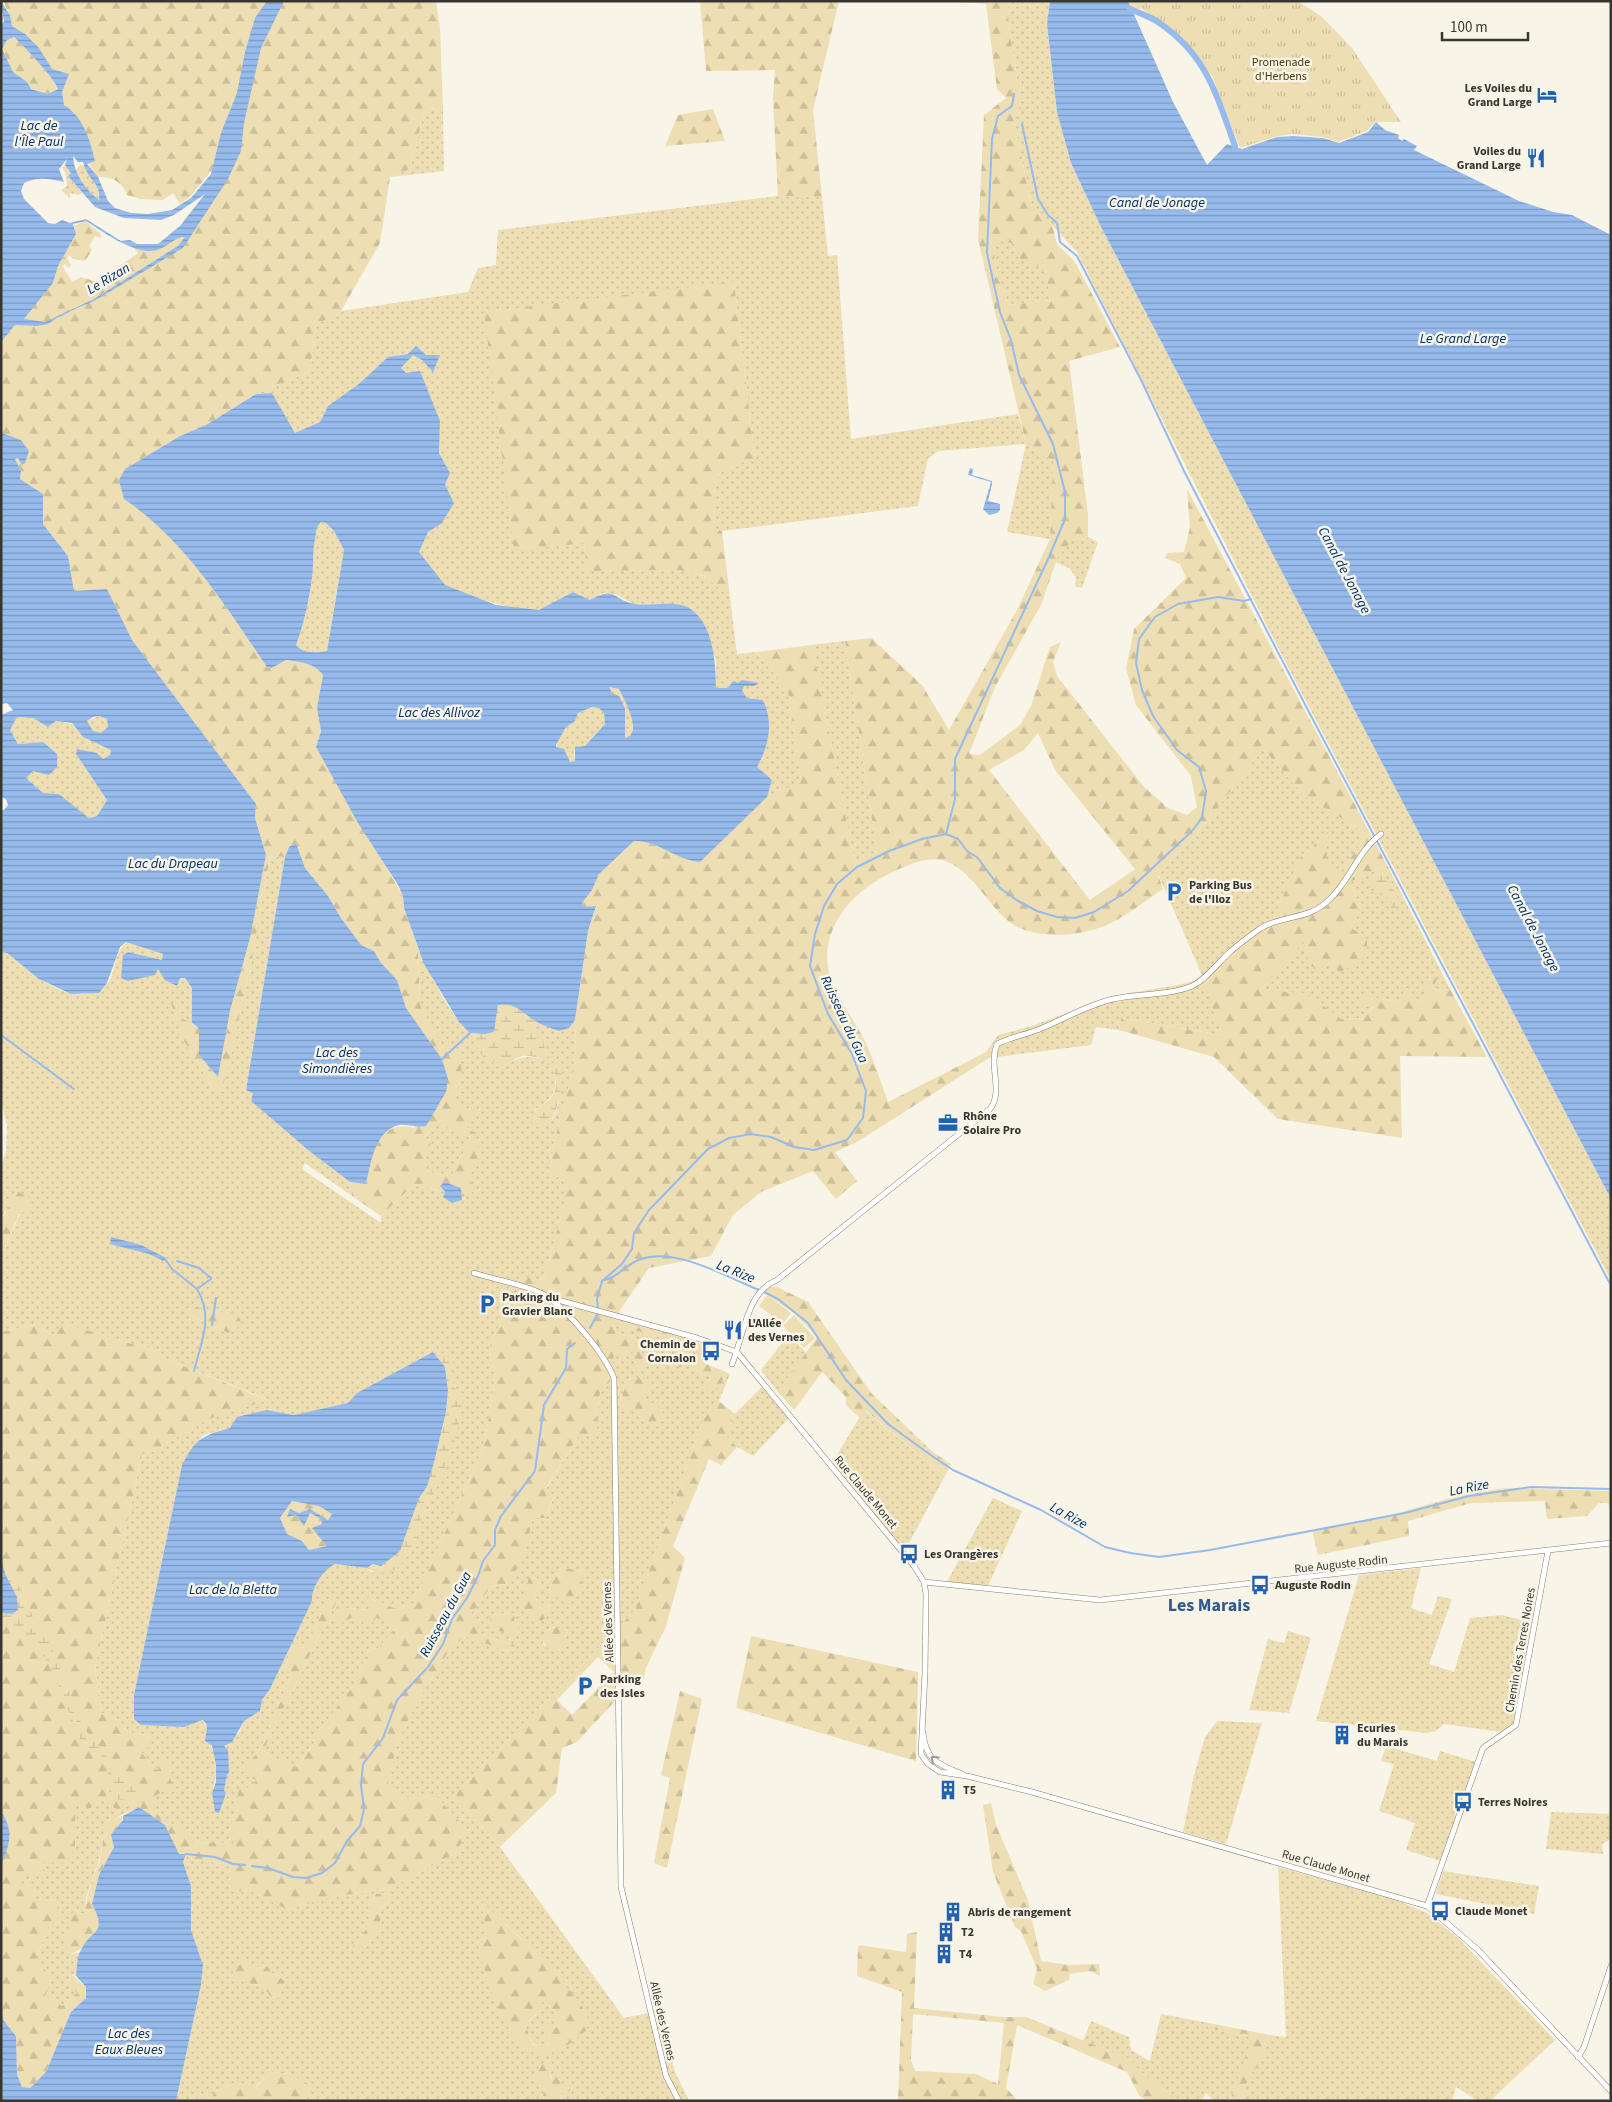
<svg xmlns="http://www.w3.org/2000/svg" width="1612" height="2102" viewBox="0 0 1612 2102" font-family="'Source Sans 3',sans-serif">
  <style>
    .grass { fill: url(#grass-dots); fill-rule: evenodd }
    .forest { fill: url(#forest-firs); fill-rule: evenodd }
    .wetland { fill: url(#wetland-marsh) }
    .park { fill: url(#park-tufts) }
    .pitch { fill: #eddeb3 }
    .water { fill: url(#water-rules); fill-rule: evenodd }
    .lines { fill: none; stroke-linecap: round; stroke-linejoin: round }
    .stream { stroke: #96bbec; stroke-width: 2 }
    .canal { stroke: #96bbec; stroke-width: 6 }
    .minor-casing { stroke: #848076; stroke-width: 6 }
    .minor { stroke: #fff; stroke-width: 5 }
    .oneway { stroke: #9b9a98 }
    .labels { text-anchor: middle; stroke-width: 5; stroke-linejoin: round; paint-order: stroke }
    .park-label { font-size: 12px; fill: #483a08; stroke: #f8f4e8 }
    .poi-label { font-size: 12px; font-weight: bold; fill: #373631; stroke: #f8f4e8; text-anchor: start }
    .street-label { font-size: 12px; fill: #373631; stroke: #f8f4e8 }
    .water-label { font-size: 14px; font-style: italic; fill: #00326b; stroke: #f8f4e8 }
    .district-label { font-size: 18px; font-weight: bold; fill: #2f588e; stroke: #f8f4e8 }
  </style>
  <defs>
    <pattern id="grass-dots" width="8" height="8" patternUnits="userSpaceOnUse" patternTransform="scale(1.25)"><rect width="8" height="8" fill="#eddeb3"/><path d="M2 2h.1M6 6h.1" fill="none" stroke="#ccbf9a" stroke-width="1.8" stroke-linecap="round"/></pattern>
    <pattern id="forest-firs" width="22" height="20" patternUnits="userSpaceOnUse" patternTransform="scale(1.25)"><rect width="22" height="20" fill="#eddeb3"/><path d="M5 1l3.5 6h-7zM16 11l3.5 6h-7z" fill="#ccbf9a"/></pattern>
    <pattern id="wetland-marsh" width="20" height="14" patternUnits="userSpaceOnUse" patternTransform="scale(1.25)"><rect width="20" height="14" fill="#eddeb3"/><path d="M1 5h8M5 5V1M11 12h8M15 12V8" fill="none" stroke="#ccbf9a"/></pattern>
    <pattern id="park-tufts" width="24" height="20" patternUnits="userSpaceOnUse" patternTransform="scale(1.25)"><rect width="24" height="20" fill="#eddeb3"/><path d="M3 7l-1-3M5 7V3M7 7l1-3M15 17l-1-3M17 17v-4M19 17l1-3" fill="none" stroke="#ccbf9a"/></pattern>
    <pattern id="water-rules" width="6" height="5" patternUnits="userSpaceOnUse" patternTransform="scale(1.25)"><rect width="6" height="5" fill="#96bbec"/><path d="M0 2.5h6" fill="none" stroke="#7b99c0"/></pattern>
  </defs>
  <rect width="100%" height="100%" fill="#f8f4e8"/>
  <g class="grass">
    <path d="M 1008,1 L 1050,1 L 1047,24 L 1057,112 L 1071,163 L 1100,225 L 1611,1199 L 1611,1280 L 1288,667 L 1077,252 L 1052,225 L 1032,208 L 1013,116 L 1021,111 C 1018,74 1008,38 1008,1 Z"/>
    <polygon points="443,108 444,171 390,177 410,169 425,109"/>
    <polygon points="65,165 71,173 68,176 82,193 79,195 70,193 70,198 61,190 67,186 66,175 62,167"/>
    <path d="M 80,165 L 85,165 C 87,179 100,182 99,200 L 88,190 L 75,172 Z"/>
    <path d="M 778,196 L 822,197 L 828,256 L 837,255 L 851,439 L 1018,414 L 1026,444 L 1053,461 L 1050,539 L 1007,532 L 1026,444 L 938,451 L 928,459 L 918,506 L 722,531 L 715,528 L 714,494 L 719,474 L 737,463 L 755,460 L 734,282 L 584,543 L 587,571 L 679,570 L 704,576 L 730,597 L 737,654 L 757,652 L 788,692 L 801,782 L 767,797 L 772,780 L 757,767 C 769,746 774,722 763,700 L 747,698 L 741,691 L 744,686 L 754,686 L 734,682 L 727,688 L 716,688 L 716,659 L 684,606 L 634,604 L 615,594 L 603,593 L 590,600 L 573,592 C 563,597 550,607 539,610 C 523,614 460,594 446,586 C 435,579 426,563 419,552 L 428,532 L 441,524 L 445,485 L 450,473 L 439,453 L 440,421 L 400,368 L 413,354 L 422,360 L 426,355 L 408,354 L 388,357 L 360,383 L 328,406 L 320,422 L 295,434 L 272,393 L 256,394 L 310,371 L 316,325 L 341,311 L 468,292 L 478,268 L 496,265 L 498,230 Z"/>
    <polygon points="993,239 1011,243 1020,259 1044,263 1051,300 1009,305 996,272"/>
    <path d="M 321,522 L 326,523 L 334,531 L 344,550 L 327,651 C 315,653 305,654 296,645 C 304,624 309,600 312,578 C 314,564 310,532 321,522 Z"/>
    <polygon points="1088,537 1098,542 1082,588 1075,586 1076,577 1069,568 1055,562 1058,556 1075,538 1082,540"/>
    <polygon points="845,641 877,852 855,864 812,645"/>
    <path d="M 609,687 L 619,689 C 624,701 644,731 625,738 L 625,707 L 609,690 Z"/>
    <polygon points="592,707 599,708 604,713 605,724 585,746 579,746 574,752 575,761 570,762 556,745 566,727 575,721 578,713"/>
    <polygon points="99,716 107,719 108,727 101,734 93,731 87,721"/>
    <polygon points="17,717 33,718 48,727 56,721 72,724 83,737 111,750 110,755 103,759 76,754 107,800 97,816 89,818 59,794 43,793 26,778 33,771 43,742 18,744 10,730"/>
    <polygon points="1263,749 1305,796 1359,829 1363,840 1339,876 1325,864 1328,833 1300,858 1274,917 1240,939 1223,1035 1121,1018 1119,1030 1096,1027 1091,1045 989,1058 986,1052 998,1035 1032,1026 1112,996 1178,985 1194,981 1202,975 1158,874 1195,836"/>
    <path d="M 270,856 L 285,857 L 246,1090 L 253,1092 L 251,1101 L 308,1150 L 350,1182 L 352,1196 L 305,1163 L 302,1169 L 381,1223 L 381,1216 L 414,1184 L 436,1190 L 440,1186 L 452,1203 L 465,1199 L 476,1133 L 465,1126 L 451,1100 L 441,1044 L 420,1005 L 418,948 C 425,966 458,1032 475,1034 C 475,1047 480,1053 489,1063 L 496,1061 L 506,1065 C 546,1037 579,1089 534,1110 L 543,1128 C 564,1116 559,1087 557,1066 L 548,1061 L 545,1048 L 534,1035 L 533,1028 L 541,1023 L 559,1031 L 569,1028 L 575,1020 L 576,1060 L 552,1150 L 551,1173 L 564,1181 L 564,1204 L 544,1280 L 521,1277 L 489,1348 L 495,1379 L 484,1445 L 413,1604 L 395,1608 L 365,1597 L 372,1610 L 345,1608 L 334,1616 L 377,1616 L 397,1627 L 378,1648 L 369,1649 L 356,1682 L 321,1728 L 314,1744 L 297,1767 L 274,1759 L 264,1751 L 269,1737 L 336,1603 L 331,1594 L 308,1642 L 293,1649 L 283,1667 L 290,1678 L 260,1750 L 245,1767 L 256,1780 L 235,1843 L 192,1842 L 176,1824 L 165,1825 L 151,1808 L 153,1797 L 164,1791 L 159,1770 L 156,1770 L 141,1752 L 150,1737 L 128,1732 L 118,1720 L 102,1713 L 95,1668 L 142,1454 L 154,1451 L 206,1420 L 267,1399 L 169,1360 L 147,1347 L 123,1342 L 55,1336 L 33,1325 L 1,1332 L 1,1257 L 20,1214 L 5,1211 L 1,1220 L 1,1166 L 6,1152 L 7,1125 L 1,1101 L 1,952 L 7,953 C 29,971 69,1008 98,989 C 101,988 106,985 108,983 C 117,970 113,952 127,942 L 163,954 L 162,960 L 128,952 L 123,955 L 158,969 L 177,986 L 180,978 L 184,977 L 192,988 L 192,1023 L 182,1038 L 213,1088 L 222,1086 L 226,1077 L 250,969 ZM 215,1312 L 240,1318 L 228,1333 L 187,1314 ZM 433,1352 L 453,1362 L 453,1387 L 435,1492 L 426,1506 L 412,1547 L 372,1573 L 367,1568 L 335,1564 C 323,1570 311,1588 312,1601 L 270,1689 L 262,1700 L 260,1711 L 244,1721 L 239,1733 L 223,1746 C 225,1760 229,1777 223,1790 L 212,1793 C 219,1775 217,1751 205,1737 L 208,1729 L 202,1720 L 151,1726 L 134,1695 L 182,1465 L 203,1435 L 230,1428 L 267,1410 L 294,1415 L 348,1403 L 358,1393 Z"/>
    <polygon points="1387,865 1450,989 1439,992 1433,987 1433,973 1430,995 1420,1003 1412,997 1411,988 1402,1003 1365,996 1373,1006 1366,1018 1341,1019 1306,993 1258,992 1304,940 1309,964 1351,928 1361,909 1350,882"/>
    <polygon points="440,1121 448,1129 471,1138 451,1177 421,1170 431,1143 425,1137"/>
    <path d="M 615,1325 L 675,1341 L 677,1367 L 695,1367 L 702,1376 L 713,1375 L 704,1385 L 706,1390 L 720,1387 L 726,1372 L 730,1374 L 719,1401 L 704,1418 L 635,1610 L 456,1793 L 457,1799 L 500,1847 L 624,2018 L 658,2011 L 675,2072 L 689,2101 L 562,2101 L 561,2093 L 569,2092 L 572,2088 L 571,2083 L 561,2083 L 557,2076 L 552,2079 L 549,2070 L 552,2063 L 549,2061 C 538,2064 536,2072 537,2083 L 545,2087 L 543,2096 L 549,2100 L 553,2098 L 554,2101 L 305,2101 L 313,2087 L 290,2074 L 272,2072 L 255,2087 L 236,2082 L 214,2092 L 213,2096 L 210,2097 L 206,2093 L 199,2095 L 198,2101 L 176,2101 L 201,1985 L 203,1965 L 191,1930 L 191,1886 L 183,1862 L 186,1854 L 193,1860 L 229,1864 L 230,1891 L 253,1892 L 288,1910 L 325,1898 L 388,1889 L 454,1854 L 469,1832 L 436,1796 L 403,1798 L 388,1784 L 397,1743 L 416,1704 L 452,1645 L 467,1637 L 507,1651 L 514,1649 L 514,1645 L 482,1635 L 470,1614 L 491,1586 L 506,1584 L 523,1560 L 533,1517 L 545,1518 L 554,1497 L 546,1489 L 579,1435 L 593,1434 L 600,1422 L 596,1419 L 600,1393 L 610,1381 L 614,1354 L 625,1359 L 627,1350 L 631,1346 L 638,1371 L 646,1365 L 637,1339 L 616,1332 ZM 640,1378 L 644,1382 L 654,1386 L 651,1392 L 644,1385 L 642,1388 L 644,1394 L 642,1401 L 653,1403 L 658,1400 L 663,1401 L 657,1406 L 658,1410 L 661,1411 L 663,1415 L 653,1425 L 641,1419 L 637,1411 L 628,1411 L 621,1402 L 626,1379 ZM 563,1567 L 578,1571 L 583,1570 L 585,1575 L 581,1581 L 585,1587 L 581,1593 L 576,1592 L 570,1603 L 550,1594 L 552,1582 ZM 530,1577 L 538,1579 L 541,1584 L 535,1594 L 537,1603 L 548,1603 L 549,1610 L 544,1612 L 546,1617 L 542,1621 L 532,1618 L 531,1613 L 524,1611 L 521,1605 ZM 512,1613 L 515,1617 L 513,1624 L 518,1627 L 518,1633 L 510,1636 L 505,1632 L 493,1631 L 490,1615 ZM 554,1627 L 566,1635 L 566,1642 L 559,1650 L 550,1649 L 543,1644 L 545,1636 ZM 391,1893 L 391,1899 L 379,1910 L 381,1927 L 369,1943 L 357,1954 L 351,1948 L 371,1923 L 368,1909 L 376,1894 ZM 482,1903 C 501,1919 586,1999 588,2020 C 588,2023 587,2028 586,2031 C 574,2040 561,2052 546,2054 C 508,2059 488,1977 478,1950 L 486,1936 ZM 243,1960 L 247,1967 L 268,1967 L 272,1973 L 285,1981 L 278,1998 L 271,1997 L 261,1984 L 252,1985 L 243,1976 L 235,1982 L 232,1974 Z"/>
    <polygon points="789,1334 806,1353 778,1392 761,1370"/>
    <polygon points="763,1386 789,1418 753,1456 737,1447 726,1436 733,1425 731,1418"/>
    <polygon points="864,1410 945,1476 902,1556 829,1468"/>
    <polygon points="993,1498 1022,1511 988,1586 947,1582"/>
    <polygon points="1421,1568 1411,1608 1432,1615 1438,1596 1452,1599 1429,1664 1454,1672 1470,1618 1502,1615 1534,1623 1516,1719 1510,1727 1502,1732 1444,1724 1436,1731 1427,1733 1316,1721 1359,1575"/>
    <polygon points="1288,1631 1311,1638 1289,1713 1249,1710 1268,1639 1284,1643"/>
    <polygon points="1217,1721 1262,1723 1226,1844 1183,1832 1194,1775 1205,1737"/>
    <polygon points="1386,1746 1437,1761 1440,1751 1476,1762 1440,1861 1406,1850 1415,1823 1379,1811 1394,1764 1381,1761"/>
    <polygon points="145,1799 139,1807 115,1818 102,1839 101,1854 86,1898 85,1913 80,1914 74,1908 70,1955 80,1952 76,1976 72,1974 77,1993 62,2006 45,1996 51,1979 36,1959 48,1927 61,1915 55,1899 31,1902 20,1883 24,1874 43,1861 75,1805 103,1801"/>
    <polygon points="1551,1812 1611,1814 1611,1839 1602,1844 1603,1854 1546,1849"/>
    <polygon points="1278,1867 1394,1899 1427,1913 1459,1939 1555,2040 1490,2101 1478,2101 1456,2087 1452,2101 1243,2101 1244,2089 1250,2074 1260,2063 1270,2035 1286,2037"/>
    <polygon points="1443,1871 1539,1886 1534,1914 1436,1894"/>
    <path d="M 544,2001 L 556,2013 C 556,2025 556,2039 546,2047 L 535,2045 L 529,2037 L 526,2023 L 536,2015 L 540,2003 Z"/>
    <polygon points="1161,2014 1209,2023 1208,2028 1253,2038 1230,2101 1214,2101 1206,2093 1201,2101 1179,2101 1143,2074 1129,2059 1083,2041 1091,2021 1129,2037 1131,2050 1150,2061"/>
  </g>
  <g class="forest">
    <path d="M 3,1 L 436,1 L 440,28 L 443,108 L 425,109 L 410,169 L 390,177 L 380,243 L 341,311 L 316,325 L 310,371 L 256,394 L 206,425 L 180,436 L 125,469 L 125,499 C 185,540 227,608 267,667 L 272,668 L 286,660 C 299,662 315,663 323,675 L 317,708 L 321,730 L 316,747 L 403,896 L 404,908 L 418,948 L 420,1005 L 441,1044 L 458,1051 C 463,1074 464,1079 451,1100 L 476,1113 L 465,1126 L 476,1133 L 480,1160 L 469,1176 L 474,1191 L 462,1200 L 461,1188 L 445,1182 L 436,1190 L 414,1184 L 381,1216 L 352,1196 L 350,1182 L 366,1184 C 373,1154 376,1119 415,1128 L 442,1059 L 406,1008 L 397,980 L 381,963 L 374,951 L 361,945 L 341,918 L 328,896 L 305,868 L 296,843 L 289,847 L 285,857 L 270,856 L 250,969 L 226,1077 L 222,1086 L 218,1089 L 213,1088 L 182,1038 L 171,1003 L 177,1004 L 183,1019 L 199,1028 L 199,1055 L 218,1077 L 230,1011 L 250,938 L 266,855 L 255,818 L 256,804 L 132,640 L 107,589 L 74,592 L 68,556 L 43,524 L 43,494 L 20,479 L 21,471 L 15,459 L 18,458 L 21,440 L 1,433 L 1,342 L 15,325 L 24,319 L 53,283 L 58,266 L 76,234 L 74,226 L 85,221 L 100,233 L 101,238 L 95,236 L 89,246 L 92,250 L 85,261 L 73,259 L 69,255 L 67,258 L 71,265 L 69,268 L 64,264 L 63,267 L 72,282 L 81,277 L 97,282 L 138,253 L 134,248 L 158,244 L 180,226 L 207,192 L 212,170 L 190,197 L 180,204 L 173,193 L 163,200 L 140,199 L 127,195 C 123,182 111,176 98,177 C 60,129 69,62 12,26 L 10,15 ZM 440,1121 L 448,1129 L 471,1138 L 451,1177 L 421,1170 L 431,1143 L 425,1137 Z"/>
    <polygon points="700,1 839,1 813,110 822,197 778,196 773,99 775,70 706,71"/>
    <path d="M 945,1 L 1008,1 C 1008,38 1018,74 1021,111 L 1013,116 L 1032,208 L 1052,225 L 1057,244 L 1075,262 L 1120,347 L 1069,361 L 1088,515 L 1088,537 L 1082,540 L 1075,538 L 1058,556 L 1041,605 L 995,687 L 969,754 L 980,755 L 1020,725 L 1031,706 L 1050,647 L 1061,642 L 1053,662 L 1057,676 L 1144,787 L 1168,808 L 1187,815 L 1197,807 L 1191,776 L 1136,705 L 1126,668 L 1134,629 L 1186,578 L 1180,564 L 1165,558 L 1167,553 L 1184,552 L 1190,527 L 1187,489 L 1387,865 L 1350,882 L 1361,909 L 1351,928 L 1367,938 L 1367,958 L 1340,972 L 1328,964 L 1316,970 L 1309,964 L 1304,941 L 1259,991 L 1306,993 L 1341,1019 L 1365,1018 L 1373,1007 L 1362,1007 L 1360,1000 L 1365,996 L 1402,1003 L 1403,988 L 1411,988 L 1412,997 L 1420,1003 L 1429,995 L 1424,992 L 1423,983 L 1433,973 L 1437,979 L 1433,988 L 1439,992 L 1450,989 L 1487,1057 L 1400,1056 L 1402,1138 L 1278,1119 L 1214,1057 L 1119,1030 L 1121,1018 L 1222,1035 L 1202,975 L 1240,939 L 1274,917 L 1300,858 L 1328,832 L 1326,864 L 1339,875 L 1363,840 L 1359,829 L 1305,796 L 1263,749 L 1195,836 L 1158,874 L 1163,889 C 1147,900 1130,913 1113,922 C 1084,937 1033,942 1007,920 C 986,902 973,873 948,862 C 928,853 901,868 883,877 C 845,897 815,939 832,982 C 841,1004 857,1024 867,1045 C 875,1064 881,1083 888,1102 L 986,1052 L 989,1058 L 857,1142 L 835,1152 L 857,1181 L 836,1199 L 813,1171 L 761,1192 L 733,1215 L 711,1256 L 649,1268 L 620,1310 L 618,1318 L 688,1338 L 708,1347 L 704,1363 L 726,1372 L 720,1387 L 706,1390 L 704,1385 L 712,1376 L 702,1376 L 695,1367 L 677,1367 L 675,1341 L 615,1325 L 616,1332 L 637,1339 L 646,1365 L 638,1371 L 631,1347 L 627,1350 L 625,1359 L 614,1355 L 610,1381 L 600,1393 L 596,1418 L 600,1422 L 593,1434 L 579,1435 L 546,1488 L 554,1496 L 545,1518 L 533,1518 L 523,1560 L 506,1584 L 491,1586 L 471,1614 L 482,1635 L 514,1645 L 514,1649 L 507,1651 L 467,1637 L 452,1645 L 416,1704 L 397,1743 L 388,1784 L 403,1798 L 436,1796 L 469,1832 L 454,1854 L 388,1889 L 325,1898 L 288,1910 L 253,1892 L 230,1891 L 229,1864 L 193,1860 L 186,1854 L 179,1854 L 165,1825 L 139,1807 L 144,1800 L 118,1810 L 103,1801 L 90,1808 L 75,1805 L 75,1851 L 62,1864 L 43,1861 L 45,1874 L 24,1874 L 21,1883 L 37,1889 L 31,1901 L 55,1899 L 61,1915 L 48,1927 L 36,1959 L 52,1979 L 45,1996 L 62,2006 L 77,1993 L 70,1981 L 71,1974 L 86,1987 L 86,1998 L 71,2012 L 46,2072 L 30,2088 L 22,2087 L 17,2074 L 16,2036 L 4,2021 L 1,2010 L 1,1865 C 10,1843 13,1832 1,1811 L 1,1613 L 12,1614 L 1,1560 L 1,1332 L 33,1325 L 55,1336 L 64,1323 L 123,1342 L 147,1347 L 169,1360 L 268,1400 L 206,1420 L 154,1451 L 142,1454 L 95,1668 L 102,1713 L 118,1720 L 128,1732 L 150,1737 L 149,1747 L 141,1752 L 156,1770 L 159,1769 L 159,1761 L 166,1757 L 174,1766 L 169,1775 L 174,1791 L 168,1795 L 164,1791 L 153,1797 L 157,1801 L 151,1808 L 162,1814 L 165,1825 L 176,1824 L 192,1842 L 234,1843 L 230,1833 L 239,1789 L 252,1787 L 256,1780 L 246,1776 L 245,1767 L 260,1750 L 290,1678 L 283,1667 L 293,1649 L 308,1642 L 331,1594 L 336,1592 L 336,1603 L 269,1737 L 264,1751 L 274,1759 L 297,1767 L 314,1744 L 321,1728 L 356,1682 L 369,1649 L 378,1648 L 397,1627 L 377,1617 L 369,1626 L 353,1617 L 337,1625 L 334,1622 L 334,1615 L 345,1608 L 371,1610 L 363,1601 L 365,1597 L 395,1608 L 413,1604 L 484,1445 L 495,1379 L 489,1348 L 521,1277 L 544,1280 L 564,1204 L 564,1181 L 551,1173 L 552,1150 L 576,1060 L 575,1020 L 588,931 L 596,907 L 584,908 L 582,903 L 592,890 L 599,874 L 634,841 C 659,841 676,860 700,861 L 767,797 L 801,782 L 788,692 L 757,652 L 812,645 L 855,864 L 877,852 L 845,641 L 871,638 L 922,685 L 949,730 L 1016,612 L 1050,539 L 1053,461 L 1026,444 L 978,239 L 984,115 L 1006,98 L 997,89 L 986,4 ZM 993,240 L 1011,243 L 1020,259 L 1034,267 L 1044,263 L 1051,300 L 1009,305 L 996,272 ZM 1038,733 L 1055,770 L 1135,869 L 1090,900 L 989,770 L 1024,750 Z"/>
    <path d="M 14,37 C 23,45 55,79 58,89 L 48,94 L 30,88 L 27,82 L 13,72 L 2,49 L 7,39 Z"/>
    <polygon points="713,109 725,141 665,146 678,115"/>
    <polygon points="734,282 755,460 737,463 719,474 714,494 715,528 722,531 730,597 704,576 679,570 587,571 584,543 514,551 484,312"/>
    <polygon points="18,1192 28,1196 29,1210 19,1214 1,1257 1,1220"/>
    <polygon points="768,1287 777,1287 808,1302 872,1394 934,1453 951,1464 945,1476 865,1410 860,1418 846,1405 846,1397 822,1372 794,1410 778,1392 817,1337 794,1313 764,1293"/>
    <polygon points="192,1307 227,1313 240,1318 241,1325 228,1333 187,1314 186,1309"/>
    <polygon points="640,1378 644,1382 651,1383 654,1386 651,1392 644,1385 642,1388 644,1394 642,1401 653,1403 658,1400 663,1401 657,1406 663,1415 653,1425 641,1419 637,1411 628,1412 621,1402 626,1379"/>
    <path d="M 719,1401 L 735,1414 L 731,1418 L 734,1425 L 726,1436 L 737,1447 L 721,1465 L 709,1459 L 673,1546 L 685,1558 L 666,1626 L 646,1668 L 644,1678 L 615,1683 L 615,1701 L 577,1742 L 562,1748 L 556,1793 L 500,1847 L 457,1799 L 456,1793 L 635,1610 L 704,1418 ZM 598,1657 L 614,1672 L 572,1715 L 557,1700 Z"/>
    <polygon points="1508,1488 1611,1491 1611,1512 1608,1503 1599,1503 1587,1516 1547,1519 1545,1501 1471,1503 1408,1521 1409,1536 1318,1555 1312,1530 1391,1515 1468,1493"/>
    <polygon points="292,1501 320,1506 332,1514 328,1520 310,1509 287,1517 296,1515 302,1520 310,1513 321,1519 327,1546 309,1550 302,1541 287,1534 280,1518"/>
    <polygon points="563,1567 578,1571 584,1570 585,1575 581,1581 585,1587 581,1593 576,1592 570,1603 550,1594 552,1582"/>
    <polygon points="529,1577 538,1579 542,1585 535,1594 537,1603 548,1603 549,1610 544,1612 546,1617 542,1621 532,1618 531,1613 524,1611 521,1605"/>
    <polygon points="512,1613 515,1617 513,1624 518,1627 518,1633 510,1637 505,1632 493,1631 489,1615"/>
    <circle cx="555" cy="1639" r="11"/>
    <polygon points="751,1636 918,1672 916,1761 736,1708"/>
    <polygon points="680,1691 702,1699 667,1868 654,1863 670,1778 661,1775"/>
    <polygon points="991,1803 996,1825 1028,1900 1041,1961 1069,1965 1099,1964 1100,1976 1090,1971 1070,1974 1069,1980 1045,1991 1033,1984 1037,1969 1021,1931 1015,1927 993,1872 983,1805"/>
    <path d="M 123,1816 L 114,1847 L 99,1875 L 92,1904 C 94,1908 99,1914 100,1919 C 102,1931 80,1952 70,1955 L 63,1946 L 74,1908 L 80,1914 L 85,1913 C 86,1892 95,1876 101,1856 C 104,1844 100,1832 109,1822 C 112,1818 118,1817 123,1816 Z"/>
    <polygon points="391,1893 391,1899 379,1910 381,1927 369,1943 357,1954 351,1948 371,1923 368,1909 376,1894"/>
    <path d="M 482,1902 C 502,1922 586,1997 588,2020 C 588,2023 587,2028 586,2031 C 575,2040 561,2052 546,2054 C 508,2059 488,1978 478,1950 L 486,1936 ZM 544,2001 L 556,2013 L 556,2028 L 547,2026 L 544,2032 L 550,2044 L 546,2047 L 534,2045 L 529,2037 L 526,2023 L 540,2010 L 540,2003 Z"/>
    <path d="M 917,1932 L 914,2008 L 1004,2017 L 1026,2017 L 1129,2059 L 1143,2074 L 1179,2101 L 1146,2101 L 1139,2095 L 1127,2072 L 1017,2025 L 1006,2088 L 1018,2101 L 898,2101 L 902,1992 L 857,1976 L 858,1945 L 906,1952 L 907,1934 ZM 913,2014 L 1004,2023 L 998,2084 L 976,2074 L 915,2071 L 911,2060 Z"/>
    <polygon points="243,1960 247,1967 268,1967 272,1973 285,1981 278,1998 271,1997 261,1984 252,1985 243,1977 235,1983 232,1974"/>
    <polygon points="1209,2023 1270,2035 1260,2063 1250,2074 1244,2089 1243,2101 1230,2101 1252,2038 1208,2028"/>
    <path d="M 549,2061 L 552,2063 L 552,2067 L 549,2070 L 551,2079 L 557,2076 L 561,2083 L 571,2082 L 572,2088 L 569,2092 L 561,2093 L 562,2101 L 549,2100 L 543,2096 L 545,2087 L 537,2083 C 536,2073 538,2064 549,2061 Z"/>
    <polygon points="272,2072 290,2074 314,2087 305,2101 198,2101 199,2095 207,2093 210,2097 213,2096 214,2092 236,2082 256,2087"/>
  </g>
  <g class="wetland">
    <polygon points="1383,871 1403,907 1391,908 1392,901 1380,894 1375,896 1369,886 1370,878 1377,872"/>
    <path d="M 509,1003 L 541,1023 L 533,1028 L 534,1035 L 543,1041 L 548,1061 L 562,1067 C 563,1081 556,1146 532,1123 L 531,1115 C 538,1105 551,1104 555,1090 C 561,1071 542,1054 523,1056 C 517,1057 511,1062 506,1065 L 496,1061 L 489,1063 C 480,1054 475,1047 475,1034 L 485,1034 L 495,1026 L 496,1011 L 499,1005 Z"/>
    <path d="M 433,1352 L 442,1353 L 453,1361 L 453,1387 L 463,1394 C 462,1426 448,1461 436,1490 C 433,1496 429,1501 426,1507 C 418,1524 415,1554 399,1567 C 391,1574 376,1575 367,1568 L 400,1551 L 419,1498 L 427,1487 L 446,1412 L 448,1390 L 445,1367 Z"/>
    <polygon points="2,1561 26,1597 33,1618 50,1642 78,1717 90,1737 140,1796 132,1801 114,1799 109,1791 108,1773 103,1763 81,1742 50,1664 21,1630 1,1621 1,1613 12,1614 17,1597 6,1576"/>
  </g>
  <polygon class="park" points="1129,1 1298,1 1322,17 1352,48 1401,122 1375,122 1367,131 1338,142 1323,137 1292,134 1278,136 1240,148 1212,76 1179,37 1141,8 1137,11 1131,8"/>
  <g class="pitch">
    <polygon points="767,1295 791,1313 783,1324 759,1306"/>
    <polygon points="794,1315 815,1338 804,1348 783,1326"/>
  </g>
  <g class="water">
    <path d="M 1,1 L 10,15 L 12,26 L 25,34 L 39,48 L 52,69 L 69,74 L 62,92 L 64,105 C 83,117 90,139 95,161 L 87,164 L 98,177 L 108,201 L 115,208 L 131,213 L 148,214 L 172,210 L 191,198 L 211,174 L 221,133 L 237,93 L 245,52 L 255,18 L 267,1 L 284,1 L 261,48 L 244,123 L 241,151 L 228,179 L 183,248 L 94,301 L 63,314 L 48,324 L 37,326 L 15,325 L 1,342 L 1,25 L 4,22 ZM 14,37 C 23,45 56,80 58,89 L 48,94 L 31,89 L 27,82 L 13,72 L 2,49 L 7,40 ZM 73,156 L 78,162 L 83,162 C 84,165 85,168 86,170 C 91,182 101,185 99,200 C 85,189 74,174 73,156 ZM 67,159 L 65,165 L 71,173 L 68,176 L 95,207 L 124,218 L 161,220 L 174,215 L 205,194 L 180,226 L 158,244 L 137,244 L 130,240 L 121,241 L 86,219 L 70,223 L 62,220 L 55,224 L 48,223 L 24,199 L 21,191 L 24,183 C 39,176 49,179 64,182 L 59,169 ZM 86,221 C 104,232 140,260 162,248 C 170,244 177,236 185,237 L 178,246 L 94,299 L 45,322 L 24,319 L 53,283 L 58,266 L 76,234 L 73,224 Z"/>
    <polygon points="1050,1 1128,1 1173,102 1207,165 1227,144 1242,149 1277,137 1293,136 1323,138 1339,143 1368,132 1376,122 1385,130 1399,135 1398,138 1402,141 1404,139 1417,146 1414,150 1519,201 1553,212 1572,215 1611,235 1611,1199 1100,225 1071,163 1057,112 1047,24"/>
    <path d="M 416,346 L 426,355 L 440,355 L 433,372 L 422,360 L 413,355 L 401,368 L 406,373 L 420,371 L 440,421 L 439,453 L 450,473 L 445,485 L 454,503 L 441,524 L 428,532 L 419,552 L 445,585 L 496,605 L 539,610 L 573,592 L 590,600 C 617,585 612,600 635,604 C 650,606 671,601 685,606 C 713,618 716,662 716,688 L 727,688 L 734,681 L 738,683 L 742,680 L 759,683 L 754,686 L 744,686 L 742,691 L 747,698 L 763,700 C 774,722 769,746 757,767 L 772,780 L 767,797 L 700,862 C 676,860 659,841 634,841 L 599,874 L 592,890 L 582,903 L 584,907 L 596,906 L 588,931 L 575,1020 L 569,1028 L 559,1031 C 551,1028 541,1025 534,1020 C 521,1012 515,1002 498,1005 L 494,1032 L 485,1034 L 470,1033 L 459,1022 L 424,964 L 404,908 L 403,896 L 398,885 L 358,823 L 316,747 L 321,731 L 317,708 L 323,675 C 315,663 299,662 286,660 L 272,668 L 267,667 C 227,608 185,540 124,499 L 119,480 L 125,469 L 180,436 L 206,425 L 256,394 L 272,393 L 295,433 L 320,422 L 328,406 L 360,383 L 388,357 L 408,354 ZM 321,522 L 326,523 L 334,531 L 344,550 L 327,651 C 316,653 304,654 296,645 C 304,624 309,600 312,578 C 314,565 312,552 315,539 C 316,533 316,526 321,522 ZM 609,687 L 619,689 C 624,700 644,733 625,738 L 625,708 L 619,696 L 612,693 ZM 592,707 L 599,708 L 604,713 L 605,724 L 585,746 L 575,747 L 575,761 L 570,762 L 564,749 L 556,747 L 556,745 L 566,727 L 575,721 L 578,713 Z"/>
    <path d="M 2,433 L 21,440 L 29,451 L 25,463 L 22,465 L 18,458 L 15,459 L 21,471 L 20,479 L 43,494 L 43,524 L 68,556 L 74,591 L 107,589 L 132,640 L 256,804 L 255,818 L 266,855 L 250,938 L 230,1011 L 218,1077 L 199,1055 L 199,1028 L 192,1023 L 192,988 L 185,978 L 180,978 L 177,986 L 165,980 L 158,969 L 155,975 L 128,981 L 121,978 L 123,955 L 128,952 L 162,960 L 163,954 L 126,942 L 120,947 L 107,983 L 99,993 L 71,994 L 39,979 L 7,953 L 1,952 L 1,810 L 4,810 L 8,805 L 6,799 L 1,797 L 1,715 L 13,710 L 7,703 L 1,704 ZM 99,716 L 107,719 L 108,727 L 101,733 L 93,731 L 87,721 L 93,717 ZM 17,717 L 33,718 L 48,727 L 56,721 L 72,723 L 83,737 L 111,750 L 110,755 L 103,759 L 97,753 L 77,749 L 76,754 L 107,800 L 97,816 L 89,818 L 59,794 L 43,793 L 26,778 L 33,771 L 49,775 L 57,767 L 57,754 L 43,742 L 18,744 L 10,730 Z"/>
    <polygon points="970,468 973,469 972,475 992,481 992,484 988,501 1000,504 1000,510 997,513 989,515 983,509 991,482 968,475"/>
    <path d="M 296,843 L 305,868 L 328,896 L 341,918 L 361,945 L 374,951 L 381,963 L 397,980 L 406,1008 L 442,1059 L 448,1079 L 446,1092 L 426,1126 C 416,1128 407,1124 399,1125 C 374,1131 371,1164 366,1184 L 350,1182 L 308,1150 L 251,1101 L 253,1093 L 246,1090 L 285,857 L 289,847 Z"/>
    <polygon points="445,1182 461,1188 462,1200 452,1203 443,1197 445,1192 440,1186"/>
    <polygon points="111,1237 141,1245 166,1258 164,1261 149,1254 110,1244"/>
    <path d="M 433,1352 L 445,1367 L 448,1390 L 446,1412 L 434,1462 L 427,1487 L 419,1498 L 400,1551 L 381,1566 L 373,1564 L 367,1568 L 335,1564 C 323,1570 311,1588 312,1601 L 270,1689 L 262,1700 L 260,1711 L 244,1721 L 232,1742 L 224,1746 L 228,1750 L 229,1772 L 227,1775 L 224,1790 L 226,1793 L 219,1813 L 215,1812 L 212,1793 L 216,1782 L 216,1765 L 212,1746 L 205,1741 C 205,1733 211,1725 202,1720 L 184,1727 L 141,1725 L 134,1719 L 134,1695 L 182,1465 C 196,1438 202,1436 230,1428 L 237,1417 L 267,1410 L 294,1415 L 348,1403 L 357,1393 ZM 292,1501 L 319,1506 L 332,1514 L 328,1520 L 310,1509 L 299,1513 L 290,1509 L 287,1517 L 296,1515 L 304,1526 L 310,1513 L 321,1519 L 322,1524 L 312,1528 L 327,1546 L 309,1550 L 302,1541 L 287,1534 L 280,1518 Z"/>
    <polygon points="1,1560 6,1576 17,1597 18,1610 12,1614 1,1613"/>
    <path d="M 139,1807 L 165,1825 L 179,1854 L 186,1854 L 183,1862 L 191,1886 L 191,1930 L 203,1965 L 201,1985 L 176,2101 L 1,2101 L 1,2010 L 4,2021 L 16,2036 L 17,2074 L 22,2087 L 30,2088 L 46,2072 L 71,2012 L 86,1998 L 86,1987 L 76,1976 C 77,1968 77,1958 80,1952 C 90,1928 109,1936 92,1904 L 99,1875 L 114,1847 L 111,1835 L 123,1820 L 123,1816 Z"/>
    <path d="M 1,1811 C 14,1831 10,1844 1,1865 Z"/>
  </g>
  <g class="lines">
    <g class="stream">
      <polyline points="1022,124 1038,199 1048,215 1057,223 1060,242 1077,256 1142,382 1184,471 1309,712 1609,1282"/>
      <polyline points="60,316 69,311"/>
      <polyline points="946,834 955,799 955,759 1049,557 1065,519 1065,492 1053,444 1019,375 1011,340 1000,312 987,253 992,139 998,116 1012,106 1014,94"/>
      <polyline points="1,1035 74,1089"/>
      <polyline points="442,1059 470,1033"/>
      <polyline points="165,1259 172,1269 197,1289"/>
      <polyline points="177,1261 199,1268 211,1278"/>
      <path d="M 604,1280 C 618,1278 627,1263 641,1259 C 676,1247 727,1277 759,1290"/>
      <polyline points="764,1292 778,1299 808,1323 846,1380 888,1424 932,1456 953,1470 1041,1510 1105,1547 1130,1553 1159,1557 1210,1550 1405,1513 1469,1496 1531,1487 1611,1489"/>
      <polyline points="598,1309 597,1299 602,1281 622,1264 632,1249 634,1233 649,1210 708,1149 729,1138 751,1134 771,1137 794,1147 814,1150 847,1140 863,1118 866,1091 852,1054 828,1014 810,966 815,934 824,906 837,884 857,867 889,851 922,839 946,834 958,839 967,851 977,857 1000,888 1018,901 1037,911 1057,917 1075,918 1094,912 1128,891 1192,831 1202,818 1206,791 1199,767 1177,750 1153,716 1142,690 1136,663 1139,639 1155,617 1178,604 1218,597 1244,601 1251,599"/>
      <polyline points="212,1325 216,1298"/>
      <polyline points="590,1328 598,1313"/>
      <path d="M 194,1371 C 201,1342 214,1317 197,1289 L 211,1279"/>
      <polyline points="186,1854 215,1857 233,1864 245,1865"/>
      <polyline points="252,1866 268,1868 293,1877 306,1878 322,1873 335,1863 347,1841 360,1826 364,1809 361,1785 363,1764 383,1738 397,1700 428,1667 443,1644 452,1619 467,1598 478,1576 483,1561 495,1545 495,1530 501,1516 535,1471 544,1405 566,1368 567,1349 575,1343"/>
    </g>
    <path class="canal" d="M 1130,9 C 1139,13 1149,16 1158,22 C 1207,55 1216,94 1235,146"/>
    <defs>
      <g id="minor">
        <path d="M 474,1273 C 495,1280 529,1285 548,1297 C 570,1313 604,1353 614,1378 L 621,1887 L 666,2076 L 679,2101"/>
        <polyline points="547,1297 697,1338 737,1352 914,1566 924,1582 926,1594 925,1673 921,1754 928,1764 940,1772 967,1776 1032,1792 1427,1906 1478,1950 1611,2091"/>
        <path d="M 732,1364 C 744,1336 746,1292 777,1280 L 990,1109 C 1004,1091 988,1067 997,1044 C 1011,1037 1025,1035 1040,1029 C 1064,1019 1087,1005 1113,999 C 1138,993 1168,996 1192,986 C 1207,979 1218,962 1231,951 C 1240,943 1251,935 1261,928 C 1285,914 1308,921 1330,899 C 1350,880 1358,851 1381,834"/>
        <polyline points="924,1582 1100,1600 1611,1543"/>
        <path d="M 923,1733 C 926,1761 938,1764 962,1774"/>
        <polyline points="1427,1906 1483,1748 1516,1725 1548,1551"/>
        <polyline points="1578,2057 1584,2047 1611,1966"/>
      </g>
    </defs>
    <use href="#minor" class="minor-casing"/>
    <use href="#minor" class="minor"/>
  </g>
  <defs><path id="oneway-chevron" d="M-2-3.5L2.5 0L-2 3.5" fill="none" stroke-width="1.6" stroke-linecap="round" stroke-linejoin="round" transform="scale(1.25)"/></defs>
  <use class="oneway" href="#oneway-chevron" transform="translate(934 1759) rotate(-137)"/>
  <defs>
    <symbol id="hotel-bare" viewBox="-9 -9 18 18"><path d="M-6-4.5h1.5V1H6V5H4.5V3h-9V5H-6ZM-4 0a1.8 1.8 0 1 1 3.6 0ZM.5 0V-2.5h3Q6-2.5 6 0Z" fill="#2061b2" stroke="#f8f4e8" stroke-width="2.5" paint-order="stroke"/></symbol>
    <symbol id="restaurant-bare" viewBox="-9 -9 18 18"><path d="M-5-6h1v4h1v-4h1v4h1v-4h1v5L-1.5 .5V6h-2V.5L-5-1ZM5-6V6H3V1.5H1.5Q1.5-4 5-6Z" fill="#2061b2" stroke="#f8f4e8" stroke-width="2.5" paint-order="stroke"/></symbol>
    <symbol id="parking-bare" viewBox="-9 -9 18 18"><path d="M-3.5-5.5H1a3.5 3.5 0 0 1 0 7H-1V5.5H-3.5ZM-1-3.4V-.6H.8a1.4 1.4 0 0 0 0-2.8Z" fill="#2061b2" stroke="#f8f4e8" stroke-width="2.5" paint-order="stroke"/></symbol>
    <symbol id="office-bare" viewBox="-9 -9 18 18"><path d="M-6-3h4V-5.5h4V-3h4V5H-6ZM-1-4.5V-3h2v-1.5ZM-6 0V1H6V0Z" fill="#2061b2" stroke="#f8f4e8" stroke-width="2.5" paint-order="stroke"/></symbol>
    <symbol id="bus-bare" viewBox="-9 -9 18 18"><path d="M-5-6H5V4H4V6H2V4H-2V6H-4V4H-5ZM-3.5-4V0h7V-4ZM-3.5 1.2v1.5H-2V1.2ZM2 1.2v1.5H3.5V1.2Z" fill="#2061b2" stroke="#f8f4e8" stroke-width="2.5" paint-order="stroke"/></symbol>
    <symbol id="building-bare" viewBox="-9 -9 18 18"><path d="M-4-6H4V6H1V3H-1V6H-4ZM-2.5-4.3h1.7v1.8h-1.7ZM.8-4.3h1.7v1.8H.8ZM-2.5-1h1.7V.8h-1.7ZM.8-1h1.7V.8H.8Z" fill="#2061b2" stroke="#f8f4e8" stroke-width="2.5" paint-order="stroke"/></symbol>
  </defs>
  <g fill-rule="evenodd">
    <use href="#hotel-bare" x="1533" y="81" width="28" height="28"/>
    <use href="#restaurant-bare" x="1522" y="144" width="28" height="28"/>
    <use href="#parking-bare" x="1160" y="878" width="28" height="28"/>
    <use href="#office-bare" x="934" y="1109" width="28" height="28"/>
    <use href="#parking-bare" x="473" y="1290" width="28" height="28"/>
    <use href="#restaurant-bare" x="719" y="1316" width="28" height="28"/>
    <use href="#bus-bare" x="697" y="1337" width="28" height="28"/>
    <use href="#bus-bare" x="895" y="1540" width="28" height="28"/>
    <use href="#bus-bare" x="1246" y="1571" width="28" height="28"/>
    <use href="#parking-bare" x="571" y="1672" width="28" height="28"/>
    <use href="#building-bare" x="1328" y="1721" width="28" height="28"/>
    <use href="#building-bare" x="934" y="1776" width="28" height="28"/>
    <use href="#bus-bare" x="1449" y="1788" width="28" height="28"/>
    <use href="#bus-bare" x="1426" y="1897" width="28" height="28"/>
    <use href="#building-bare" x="939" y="1898" width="28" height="28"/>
    <use href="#building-bare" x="932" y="1918" width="28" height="28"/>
    <use href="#building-bare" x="930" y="1940" width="28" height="28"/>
  </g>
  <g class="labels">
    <g class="park-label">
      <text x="1281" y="66">Promenade<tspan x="1281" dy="14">d'Herbens</tspan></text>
    </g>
    <g class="poi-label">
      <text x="1532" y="92" text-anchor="end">Les Voiles du<tspan x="1532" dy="14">Grand Large</tspan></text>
      <text x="1521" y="155" text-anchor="end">Voiles du<tspan x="1521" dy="14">Grand Large</tspan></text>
      <text x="1189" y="889">Parking Bus<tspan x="1189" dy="14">de l'Iloz</tspan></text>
      <text x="963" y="1120">Rhône<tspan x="963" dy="14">Solaire Pro</tspan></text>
      <text x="502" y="1301">Parking du<tspan x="502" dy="14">Gravier Blanc</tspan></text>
      <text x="748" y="1327">L'Allée<tspan x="748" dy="14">des Vernes</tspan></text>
      <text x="696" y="1348" text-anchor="end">Chemin de<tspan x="696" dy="14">Cornalon</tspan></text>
      <text x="924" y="1558">Les Orangères</text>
      <text x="1275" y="1589">Auguste Rodin</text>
      <text x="600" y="1683">Parking<tspan x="600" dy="14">des Isles</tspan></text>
      <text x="1357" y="1732">Ecuries<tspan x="1357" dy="14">du Marais</tspan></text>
      <text x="963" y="1794">T5</text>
      <text x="1478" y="1806">Terres Noires</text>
      <text x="1455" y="1915">Claude Monet</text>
      <text x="968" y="1916">Abris de rangement</text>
      <text x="961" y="1936">T2</text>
      <text x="959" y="1958">T4</text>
    </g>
    <g class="street-label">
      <text transform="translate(866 1492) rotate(50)" y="4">Rue Claude Monet</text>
      <text transform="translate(1341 1564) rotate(-6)" y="4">Rue Auguste Rodin</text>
      <text transform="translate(608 1622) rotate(-92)" y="4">Allée des Vernes</text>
      <text transform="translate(1520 1650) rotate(-80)" y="4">Chemin des Terres Noires</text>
      <text transform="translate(1326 1866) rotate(16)" y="4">Rue Claude Monet</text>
      <text transform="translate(663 2021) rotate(77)" y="4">Allée des Vernes</text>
    </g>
    <g class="water-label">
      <text x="39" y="130">Lac de<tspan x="39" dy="16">l'Île Paul</tspan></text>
      <text x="1157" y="207">Canal de Jonage</text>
      <text transform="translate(108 278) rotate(-31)" y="5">Le Rizan</text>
      <text x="1463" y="343">Le Grand Large</text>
      <text transform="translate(1345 570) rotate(62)" y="5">Canal de Jonage</text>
      <text x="439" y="717">Lac des Allivoz</text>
      <text x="173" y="868">Lac du Drapeau</text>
      <text transform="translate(1534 928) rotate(62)" y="5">Canal de Jonage</text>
      <text transform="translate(845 1019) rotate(65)" y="5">Ruisseau du Gua</text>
      <text x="337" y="1057">Lac des<tspan x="337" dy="16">Simondières</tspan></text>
      <text transform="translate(736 1271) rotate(22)" y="5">La Rize</text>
      <text transform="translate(1469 1487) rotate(-11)" y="5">La Rize</text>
      <text transform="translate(1069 1515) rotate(29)" y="5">La Rize</text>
      <text x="233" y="1594">Lac de la Bletta</text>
      <text transform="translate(445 1614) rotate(-62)" y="5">Ruisseau du Gua</text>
      <text x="129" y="2038">Lac des<tspan x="129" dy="16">Eaux Bleues</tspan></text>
    </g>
    <g class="district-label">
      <text x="1209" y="1611">Les Marais</text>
    </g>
  </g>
  <rect width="1612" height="2102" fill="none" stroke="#373631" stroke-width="5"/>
  <path d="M1442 32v8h86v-8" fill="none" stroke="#373631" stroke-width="2.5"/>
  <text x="1450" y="32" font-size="15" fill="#373631" stroke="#f8f4e8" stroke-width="4" paint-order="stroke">100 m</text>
</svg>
